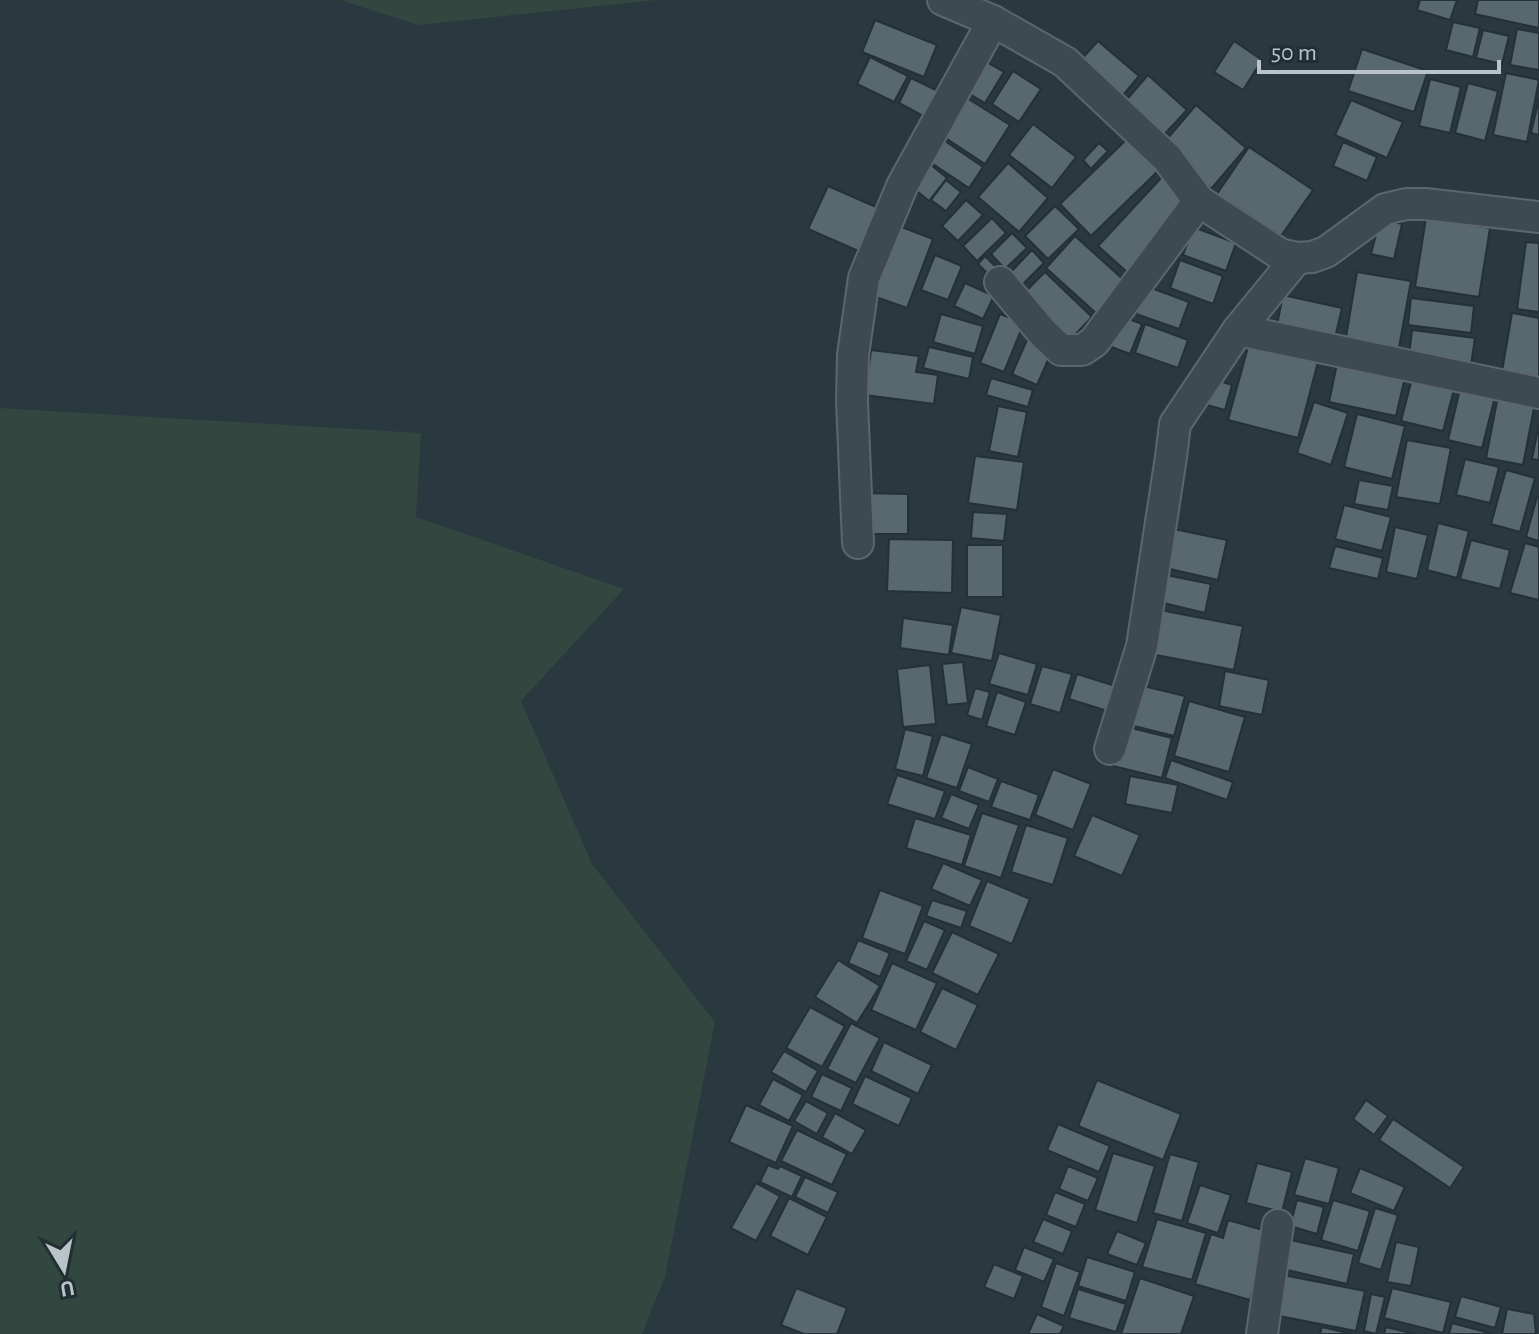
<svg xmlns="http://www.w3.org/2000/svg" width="1539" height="1334" viewBox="0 0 1539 1334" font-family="'Alegreya Sans',sans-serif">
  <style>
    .green { fill: #314740 }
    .building { fill: #57686e; stroke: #243136; stroke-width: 2 }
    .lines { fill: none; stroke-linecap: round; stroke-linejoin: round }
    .street-casing { stroke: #5b676c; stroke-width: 34 }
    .street { stroke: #3d4a4f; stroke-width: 30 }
  </style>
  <rect width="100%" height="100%" fill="#29393f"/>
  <g class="green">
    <polygon points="340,0 657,0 418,25"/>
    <polygon points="0,408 421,433 416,517 624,589 521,701 592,864 715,1022 665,1277 642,1334 0,1334"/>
  </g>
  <g class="building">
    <polygon points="1420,0 1457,0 1450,20 1417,10"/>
    <polygon points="1478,0 1539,0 1539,28 1475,14"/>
    <polygon points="875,20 937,45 924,77 862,52"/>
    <polygon points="1453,22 1480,28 1473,57 1446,50"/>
    <polygon points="1517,29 1539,33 1539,70 1510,65"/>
    <polygon points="1483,30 1509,36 1502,64 1476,58"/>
    <polygon points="1098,41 1139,76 1119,100 1077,64"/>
    <polygon points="1234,41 1262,60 1243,90 1214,72"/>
    <polygon points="1362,49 1428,71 1414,112 1348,91"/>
    <polygon points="870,57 908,76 894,102 857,84"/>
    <polygon points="981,59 1004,72 985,103 963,90"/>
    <polygon points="1013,71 1041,89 1019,122 992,104"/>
    <polygon points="1506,73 1539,80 1527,142 1493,135"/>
    <polygon points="1148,75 1187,110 1160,139 1122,105"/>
    <polygon points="911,78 938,91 925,117 899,103"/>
    <polygon points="1430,79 1461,87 1450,133 1419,126"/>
    <polygon points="1468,83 1498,91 1485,141 1455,133"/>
    <polygon points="962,95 1010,125 985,164 938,133"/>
    <polygon points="1539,99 1539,135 1531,133"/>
    <polygon points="1351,100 1403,122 1387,158 1335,135"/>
    <polygon points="1196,105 1246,148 1211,189 1161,146"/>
    <polygon points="1033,124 1076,157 1052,188 1009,155"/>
    <polygon points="939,137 983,167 969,188 924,158"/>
    <polygon points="1127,139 1158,171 1091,236 1060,204"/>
    <polygon points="1343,142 1377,157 1367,181 1333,166"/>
    <polygon points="1099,143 1108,151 1091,169 1083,160"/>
    <polygon points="1249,147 1313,190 1281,236 1217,194"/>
    <polygon points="1008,163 1048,198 1019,232 978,197"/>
    <polygon points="930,164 947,178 929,201 912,187"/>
    <polygon points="1162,177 1190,203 1127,272 1098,246"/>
    <polygon points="946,180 961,192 946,211 931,200"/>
    <polygon points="828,186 883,210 863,253 808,229"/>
    <polygon points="966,200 983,215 958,241 942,226"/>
    <polygon points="1055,206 1079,229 1048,259 1025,236"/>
    <polygon points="992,218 1006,233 977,261 963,246"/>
    <polygon points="1426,218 1490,228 1479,297 1415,287"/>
    <polygon points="1380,219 1402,224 1394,259 1371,254"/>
    <polygon points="899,226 933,239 907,308 873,296"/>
    <polygon points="1193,227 1236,243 1226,271 1183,255"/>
    <polygon points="1012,233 1027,248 1005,269 991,254"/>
    <polygon points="1075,236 1126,282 1097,314 1046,268"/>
    <polygon points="1526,242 1539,243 1539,312 1517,309"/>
    <polygon points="1032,250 1044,263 1013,294 1001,282"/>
    <polygon points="935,255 962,266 948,300 921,290"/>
    <polygon points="985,256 1001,272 994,280 978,264"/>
    <polygon points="1180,260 1223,276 1213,304 1170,288"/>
    <polygon points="1045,272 1092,317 1067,343 1019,298"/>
    <polygon points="1357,272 1411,281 1398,353 1345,343"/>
    <polygon points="965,283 994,296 983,319 954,306"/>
    <polygon points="1146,286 1189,302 1179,329 1136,314"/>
    <polygon points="1283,295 1342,308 1334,342 1276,330"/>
    <polygon points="1411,298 1474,306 1471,333 1408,325"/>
    <polygon points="1512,313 1539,318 1539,383 1501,377"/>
    <polygon points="941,314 983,326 975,354 933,342"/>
    <polygon points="1000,314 1024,323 1004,372 980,363"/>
    <polygon points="1121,316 1142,324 1130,354 1109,346"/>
    <polygon points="1145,324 1188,340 1178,368 1135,353"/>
    <polygon points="1412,330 1475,338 1471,365 1409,356"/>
    <polygon points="1027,340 1052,351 1037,385 1012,374"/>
    <polygon points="1250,340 1319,358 1298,438 1228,420"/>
    <polygon points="929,347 973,357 969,379 923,368"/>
    <polygon points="871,350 919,356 916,372 938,375 934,404 865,395"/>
    <polygon points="1338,359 1406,373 1396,416 1329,402"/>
    <polygon points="1413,375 1455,386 1443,431 1401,421"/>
    <polygon points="991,378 1033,390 1028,407 986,395"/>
    <polygon points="1214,379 1232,385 1225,410 1207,405"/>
    <polygon points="1461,385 1496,393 1482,448 1448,440"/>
    <polygon points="1499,391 1536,398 1523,465 1486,458"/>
    <polygon points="1314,402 1348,413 1331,465 1297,453"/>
    <polygon points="998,406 1027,412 1018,457 989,451"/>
    <polygon points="1357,414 1405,426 1392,479 1344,467"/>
    <polygon points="1539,424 1539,460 1532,459"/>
    <polygon points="1407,440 1451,448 1440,504 1396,497"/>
    <polygon points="975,456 1024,462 1017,510 968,503"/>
    <polygon points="1465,459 1499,467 1490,503 1456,495"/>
    <polygon points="1506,470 1535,478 1520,532 1491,524"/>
    <polygon points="1359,480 1393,486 1388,510 1354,504"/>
    <polygon points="860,493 908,494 908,534 860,534"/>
    <polygon points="1537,497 1539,497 1539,541 1526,537"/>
    <polygon points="1344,505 1391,517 1382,551 1335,539"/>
    <polygon points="973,512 1007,514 1004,541 971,538"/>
    <polygon points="1438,523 1469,531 1457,578 1427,570"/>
    <polygon points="1395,527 1428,535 1417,579 1386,572"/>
    <polygon points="1169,528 1227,540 1218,580 1161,567"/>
    <polygon points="889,539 953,540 952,593 887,591"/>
    <polygon points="1471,540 1510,550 1500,589 1460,579"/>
    <polygon points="1525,543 1539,547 1539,600 1510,593"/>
    <rect x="967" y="545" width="36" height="52"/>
    <polygon points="1335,546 1383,558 1378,579 1329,568"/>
    <polygon points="1161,574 1211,584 1205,613 1155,601"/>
    <polygon points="961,607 1001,615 992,661 951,653"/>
    <polygon points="1160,610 1243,626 1234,670 1151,654"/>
    <polygon points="903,618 953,625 949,655 900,648"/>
    <polygon points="999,653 1037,664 1028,695 989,684"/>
    <polygon points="963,662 968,703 947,705 942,664"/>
    <polygon points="930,665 936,724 903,727 897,669"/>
    <polygon points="1042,666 1072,674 1060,713 1030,704"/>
    <polygon points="1225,671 1269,680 1262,715 1219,706"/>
    <polygon points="1077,674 1122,688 1114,713 1069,699"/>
    <polygon points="1135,684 1185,696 1174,736 1126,724"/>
    <polygon points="975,688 990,692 982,720 967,715"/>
    <polygon points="997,692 1026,702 1015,735 986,726"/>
    <polygon points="1189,701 1245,717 1229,772 1174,756"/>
    <polygon points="1123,726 1172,738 1162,778 1113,766"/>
    <polygon points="905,729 933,736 923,776 895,769"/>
    <polygon points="941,734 972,744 957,788 926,778"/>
    <polygon points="1171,760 1233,782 1227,800 1165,778"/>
    <polygon points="968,767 998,779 989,802 959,791"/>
    <polygon points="1053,769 1091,784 1073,830 1035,815"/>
    <polygon points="897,775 945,791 935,819 887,804"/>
    <polygon points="1130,776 1178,785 1172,813 1125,804"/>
    <polygon points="1001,781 1039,795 1030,820 991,807"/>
    <polygon points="951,794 979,805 969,829 941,818"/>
    <polygon points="982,813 1019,825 1001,878 964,866"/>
    <polygon points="1092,815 1140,835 1122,876 1074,856"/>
    <polygon points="915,818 971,835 962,865 906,848"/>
    <polygon points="1026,825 1068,838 1053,885 1011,872"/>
    <polygon points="943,863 982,880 970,906 931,889"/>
    <polygon points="987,881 1030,899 1012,944 969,926"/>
    <polygon points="880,890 923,906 905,954 862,938"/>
    <polygon points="932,900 967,911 961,928 926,916"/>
    <polygon points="924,921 945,930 927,970 906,961"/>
    <polygon points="952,932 999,954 978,995 932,973"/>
    <polygon points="858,940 890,953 880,977 848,963"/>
    <polygon points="838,960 880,986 857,1023 815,997"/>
    <polygon points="892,963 937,983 916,1030 871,1010"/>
    <polygon points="942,988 978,1005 956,1050 920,1032"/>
    <polygon points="810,1007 845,1026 822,1067 786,1048"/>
    <polygon points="851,1023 880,1038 856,1083 827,1069"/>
    <polygon points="884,1042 932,1065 918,1094 871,1071"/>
    <polygon points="784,1051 818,1071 806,1092 771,1072"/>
    <polygon points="822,1074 852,1088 841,1111 811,1097"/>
    <polygon points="865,1076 912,1098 899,1126 852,1104"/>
    <polygon points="773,1079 803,1095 789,1121 759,1105"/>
    <polygon points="1097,1080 1181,1114 1163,1160 1078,1126"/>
    <polygon points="1366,1100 1388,1116 1374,1135 1353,1119"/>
    <polygon points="806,1101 828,1113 817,1134 794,1121"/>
    <polygon points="746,1105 793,1126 776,1163 729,1142"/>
    <polygon points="835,1113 866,1130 852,1154 822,1137"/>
    <polygon points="1393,1119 1464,1167 1450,1188 1379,1140"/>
    <polygon points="1058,1124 1110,1146 1099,1172 1047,1150"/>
    <polygon points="797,1130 847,1154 832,1185 781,1161"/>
    <polygon points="1113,1153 1155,1166 1137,1223 1095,1210"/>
    <polygon points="1170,1154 1199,1162 1182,1221 1153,1213"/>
    <polygon points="1305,1158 1339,1168 1329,1204 1294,1195"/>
    <polygon points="1257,1163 1292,1172 1282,1212 1246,1203"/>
    <polygon points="768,1165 778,1169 780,1166 802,1176 792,1197 760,1182"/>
    <polygon points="1068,1166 1098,1178 1088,1201 1059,1189"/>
    <polygon points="1360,1168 1405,1187 1394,1211 1350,1193"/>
    <polygon points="805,1177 838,1192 828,1213 795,1197"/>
    <polygon points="756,1183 780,1196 756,1241 731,1228"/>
    <polygon points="1200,1185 1231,1195 1218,1233 1187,1223"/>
    <polygon points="1055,1192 1085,1204 1076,1227 1046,1215"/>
    <polygon points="789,1198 827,1217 808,1255 770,1236"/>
    <polygon points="1297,1200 1324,1207 1317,1234 1290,1226"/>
    <polygon points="1333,1200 1370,1211 1358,1251 1321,1240"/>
    <polygon points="1375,1208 1398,1215 1381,1270 1358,1263"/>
    <polygon points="1043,1219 1072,1231 1063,1254 1033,1242"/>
    <polygon points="1157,1219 1206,1233 1192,1280 1142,1267"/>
    <polygon points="1228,1220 1270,1232 1250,1300 1195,1284 1211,1234 1223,1238"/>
    <polygon points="1117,1231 1146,1243 1137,1265 1107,1254"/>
    <polygon points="1286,1239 1354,1254 1347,1284 1279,1268"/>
    <polygon points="1396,1242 1419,1247 1411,1286 1387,1282"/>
    <polygon points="1024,1247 1054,1259 1044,1282 1015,1270"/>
    <polygon points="1087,1257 1135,1272 1126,1301 1078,1286"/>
    <polygon points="1056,1263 1080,1272 1064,1316 1041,1307"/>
    <polygon points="994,1264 1023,1276 1014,1299 984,1287"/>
    <polygon points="1283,1275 1365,1291 1356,1331 1274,1315"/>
    <polygon points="1140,1278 1194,1296 1181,1334 1121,1334"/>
    <polygon points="796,1288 847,1308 837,1334 804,1334 781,1325"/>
    <polygon points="1392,1288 1451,1302 1443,1333 1384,1318"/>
    <polygon points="1078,1289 1126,1304 1116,1332 1069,1318"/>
    <polygon points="1371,1294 1385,1297 1376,1334 1364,1331"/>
    <polygon points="1461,1296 1501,1307 1495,1328 1455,1317"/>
    <polygon points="1507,1309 1534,1314 1536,1334 1502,1334"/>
    <polygon points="1037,1314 1064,1326 1060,1334 1028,1334"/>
    <polygon points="1452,1323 1493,1334 1449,1334"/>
    <polygon points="1322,1327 1352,1334 1320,1334"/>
    <polygon points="1386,1327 1415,1334 1384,1334"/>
  </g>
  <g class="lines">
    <defs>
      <g id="street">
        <polyline points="943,0 993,21 1065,62 1167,158 1199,201 1280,254 1297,258 1312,257 1326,252 1385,209 1406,204 1425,204 1539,217"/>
        <polyline points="1000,282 1042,332 1061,350 1082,350 1094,342 1199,201"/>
        <polyline points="1238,330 1539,393"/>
        <polyline points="858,543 852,401 853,355 864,278 902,186 993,21"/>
        <polyline points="1110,749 1142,646 1171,457 1175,424 1238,330 1297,258"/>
        <polyline points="1262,1334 1278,1225"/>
      </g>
    </defs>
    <use href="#street" class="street-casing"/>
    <use href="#street" class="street"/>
  </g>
  <g transform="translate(64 1270) rotate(170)" stroke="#212f34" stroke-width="6" paint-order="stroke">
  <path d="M0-6L14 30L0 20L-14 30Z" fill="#b9c4c9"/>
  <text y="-12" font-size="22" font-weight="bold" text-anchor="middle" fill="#b9c4c9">U</text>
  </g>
  <path d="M1259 60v12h240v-12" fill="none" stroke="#b9c4c9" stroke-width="4"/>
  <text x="1271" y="60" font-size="24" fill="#b9c4c9" stroke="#212f34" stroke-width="6" paint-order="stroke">50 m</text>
</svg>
